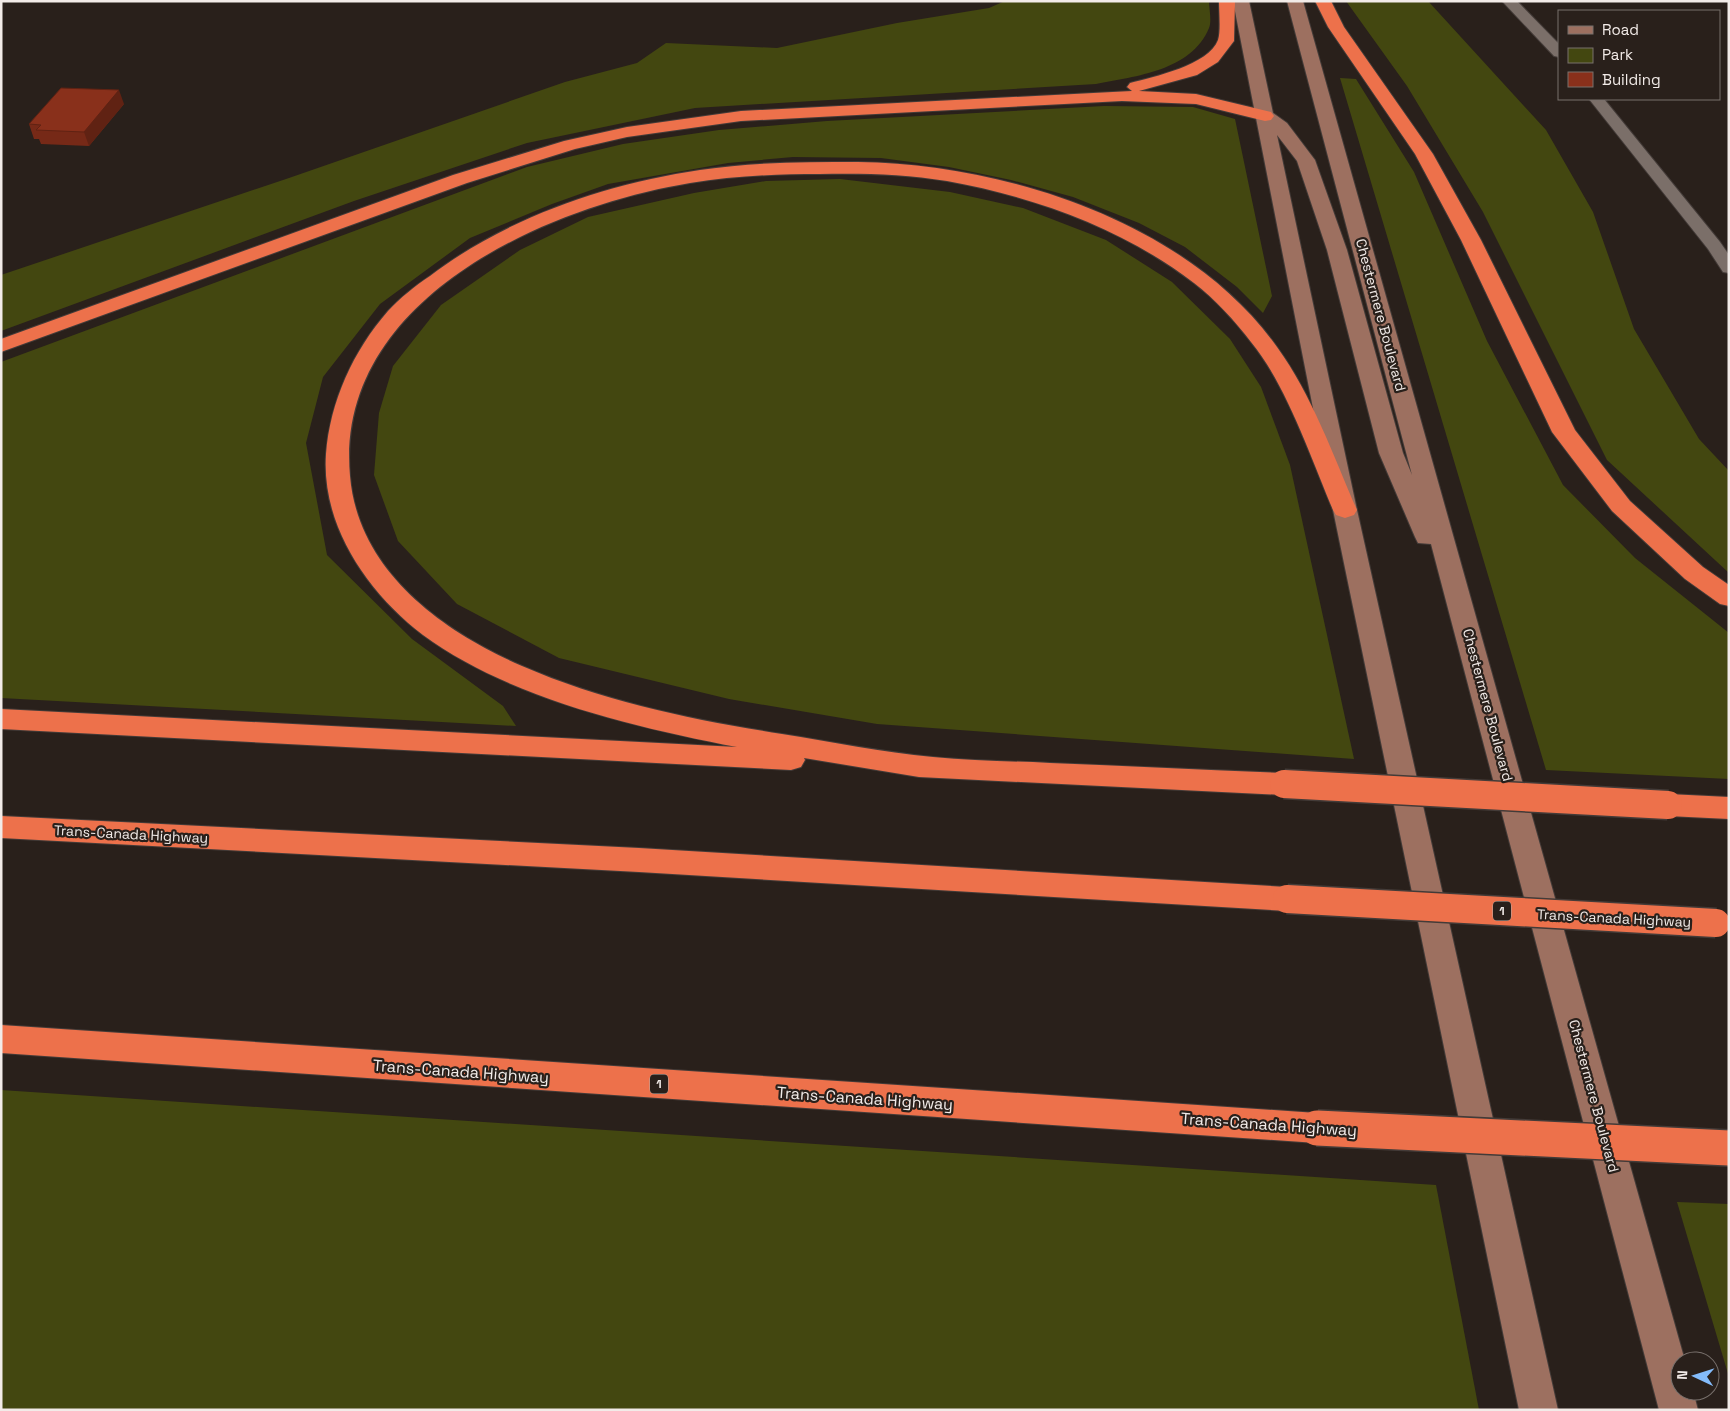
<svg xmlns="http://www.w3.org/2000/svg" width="1730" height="1411" viewBox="0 0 1730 1411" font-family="'Space Grotesk',sans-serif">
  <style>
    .green { fill: #434710 }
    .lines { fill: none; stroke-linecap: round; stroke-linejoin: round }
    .lane-casing { stroke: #433b38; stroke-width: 2 }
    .secondary-casing { stroke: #433b38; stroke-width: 2 }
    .highway-casing { stroke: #433b38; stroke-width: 2 }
    .lane { fill: #7b6f69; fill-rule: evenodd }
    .secondary { fill: #9d7060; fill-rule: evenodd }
    .highway { fill: #ed714b; fill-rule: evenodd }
    .highway-bridge-far1-casing { stroke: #433b38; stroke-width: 31; stroke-linecap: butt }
    .highway-bridge-casing { stroke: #433b38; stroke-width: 38; stroke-linecap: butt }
    .highway-bridge-far1 { stroke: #ed714b; stroke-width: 28 }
    .highway-bridge { stroke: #ed714b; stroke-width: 35 }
    .wall { fill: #762917 }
    .shaded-wall { fill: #602213 }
    .building { fill: #89301b; stroke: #602213 }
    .labels { text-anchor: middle; stroke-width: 4.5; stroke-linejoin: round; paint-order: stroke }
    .shield { fill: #29201b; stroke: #b6aeaa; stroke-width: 1 }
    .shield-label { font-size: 12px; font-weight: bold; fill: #f2ebe8 }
    .street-label { font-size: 14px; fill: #f2ebe8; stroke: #29201b }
    .near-street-label { font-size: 16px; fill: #f2ebe8; stroke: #29201b }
  </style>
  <rect width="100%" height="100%" fill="#29201b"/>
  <g class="green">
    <path d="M 1005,1 L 1209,1 C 1209,9 1212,21 1209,28 C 1191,71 1136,76 1096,84 L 695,108 L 527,143 L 354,201 L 1,331 L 1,275 L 289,178 L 565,82 L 637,63 L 666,43 L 777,48 L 897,23 L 989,8 Z"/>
    <polygon points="1346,1 1428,1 1546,130 1593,212 1634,329 1699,439 1729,471 1729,573 1607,460 1483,212 1407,86"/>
    <polygon points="1340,78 1356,79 1414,172 1487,341 1563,485 1635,558 1729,633 1729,779 1546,770"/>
    <polygon points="1104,106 1193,107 1235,119 1272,296 1263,313 1237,287 1185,247 1139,223 1073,197 1011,180 949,167 881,158 793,157 728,163 608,184 552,204 470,238 380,304 323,377 306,443 327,555 412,639 503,706 516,726 1,698 1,362 527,167 623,144 719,130 827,121"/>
    <polygon points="840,179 950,192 1023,208 1106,240 1172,282 1230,339 1261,387 1290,465 1354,759 877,724 729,699 559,658 457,604 398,541 374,475 379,413 393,366 441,305 520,250 588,217 694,193 766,181"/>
    <polygon points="1,1090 1436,1185 1479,1410 1,1410"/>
    <polygon points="1677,1202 1729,1204 1729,1377"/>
  </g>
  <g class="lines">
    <defs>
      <g id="lane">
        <polygon points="1502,1 1517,1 1559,44 1559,57 1554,56"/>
        <polygon points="1589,99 1604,99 1720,242 1729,255 1729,273 1723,272 1708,249"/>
      </g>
      <polygon id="secondary" points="1233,1 1249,1 1273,113 1287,123 1315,160 1347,250 1403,453 1412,475 1287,1 1303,1 1685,1361 1680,1361 1680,1391 1693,1391 1698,1410 1659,1410 1431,544 1418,543 1415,537 1379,453 1327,250 1297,161 1277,135 1357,510 1558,1410 1519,1410 1333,510"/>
      <g id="highway">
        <path d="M 1219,1 L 1235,1 L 1234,41 L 1218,62 L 1197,75 L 1139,91 L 1196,94 L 1271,112 L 1274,116 L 1271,120 L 1265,121 L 1196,104 L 1122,101 L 741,121 L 627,137 L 575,149 L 467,183 L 1,352 L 1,339 L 453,175 L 564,141 L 627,127 L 741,111 L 1132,91 L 1127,87 L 1130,83 C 1153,77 1209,65 1218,40 C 1221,31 1219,11 1219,1 Z"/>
        <polygon points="1315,1 1331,1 1344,27 1433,154 1481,240 1575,430 1630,501 1703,567 1729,585 1729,606 1720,604 1685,579 1612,511 1552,432 1461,240 1415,154 1328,27"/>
        <path d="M 858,162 C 1006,164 1188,222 1277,347 C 1312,395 1333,455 1357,510 L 1354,515 L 1345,518 L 1336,515 L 1333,510 C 1311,458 1286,384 1251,342 C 1235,321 1215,299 1194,283 C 1122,228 1035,197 947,181 C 904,174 862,173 819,174 C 776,174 732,176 690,183 C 546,207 334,299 350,476 C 358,571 442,631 522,666 C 605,702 693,720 782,734 C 832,742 882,752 933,757 C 971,761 1011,761 1050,763 C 1128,766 1206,770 1284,773 L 1294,776 L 1298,784 L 1294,792 L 1284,795 L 919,777 L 804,758 L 805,760 L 801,767 L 791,770 L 1,729 L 1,709 L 737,747 C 634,727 509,698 423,635 C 368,593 321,526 326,454 C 330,402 353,351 388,311 C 400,298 415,286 430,276 C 506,218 605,184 700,170 C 752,162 805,162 858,162 Z"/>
        <polygon points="1668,794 1729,797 1729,819 1668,816 1658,813 1653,805 1658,797"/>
        <polygon points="1,816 639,848 1287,887 1298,890 1302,899 1298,908 1287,911 639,872 1,838"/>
        <polygon points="1,1025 1317,1113 1329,1117 1334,1128 1329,1139 1317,1143 1,1053"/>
      </g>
    </defs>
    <use href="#lane" class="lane-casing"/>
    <use href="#secondary" class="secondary-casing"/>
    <use href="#highway" class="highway-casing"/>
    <use href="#lane" class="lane"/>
    <use href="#secondary" class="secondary"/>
    <use href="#highway" class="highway"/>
    <defs>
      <g id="highway-bridge-far1">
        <polyline points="1284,784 1668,805"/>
        <polyline points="1287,899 1716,923"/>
      </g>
      <polyline id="highway-bridge" points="1317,1128 1729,1148"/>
    </defs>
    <use href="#highway-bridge-far1" class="highway-bridge-far1-casing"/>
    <use href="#highway-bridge" class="highway-bridge-casing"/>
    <use href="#highway-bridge-far1" class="highway-bridge-far1"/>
    <use href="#highway-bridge" class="highway-bridge"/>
  </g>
  <polygon class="wall" points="124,104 89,146 41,144 39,139 34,139 29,124"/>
  <polygon class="shaded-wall" points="119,90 124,104 89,146 84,132"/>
  <polygon class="building" points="61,88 119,90 84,132 36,130 41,125 29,124"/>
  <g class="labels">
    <g class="shield">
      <rect x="1493" y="901.5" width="18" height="19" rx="4"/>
      <rect x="650" y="1074.5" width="18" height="19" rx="4"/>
    </g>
    <g class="shield-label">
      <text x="1502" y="915">1</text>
      <text x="659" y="1088">1</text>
    </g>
    <g class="street-label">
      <text transform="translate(1381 315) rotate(75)" y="5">Chestermere Boulevard</text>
      <text transform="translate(1488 705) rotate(75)" y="5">Chestermere Boulevard</text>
      <text transform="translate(131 834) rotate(3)" y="5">Trans-Canada Highway</text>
      <text transform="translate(1614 918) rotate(3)" y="5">Trans-Canada Highway</text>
      <text transform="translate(1594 1096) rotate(75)" y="5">Chestermere Boulevard</text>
    </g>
    <g class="near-street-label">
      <text transform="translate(461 1071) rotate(4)" y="6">Trans-Canada Highway</text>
      <text transform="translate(865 1098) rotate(4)" y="6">Trans-Canada Highway</text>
      <text transform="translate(1269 1124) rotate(4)" y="6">Trans-Canada Highway</text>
    </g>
  </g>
  <rect width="1730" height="1411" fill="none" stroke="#f2ebe8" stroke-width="5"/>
  <rect x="1558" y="10" width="162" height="90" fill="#29201b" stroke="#79716d"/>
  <rect x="1568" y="26" width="25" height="8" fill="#9d7060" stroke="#79716d"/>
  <text x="1602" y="35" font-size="15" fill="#f2ebe8">Road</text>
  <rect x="1568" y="48" width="25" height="15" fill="#434710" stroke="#79716d"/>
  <text x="1602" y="60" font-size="15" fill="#f2ebe8">Park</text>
  <rect x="1568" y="72" width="25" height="15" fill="#89301b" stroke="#79716d"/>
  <text x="1602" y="85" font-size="15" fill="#f2ebe8">Building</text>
  <g transform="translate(1695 1376) rotate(274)"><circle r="24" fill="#29201b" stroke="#79716d"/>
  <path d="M0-4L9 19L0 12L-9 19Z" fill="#84bcfb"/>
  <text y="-8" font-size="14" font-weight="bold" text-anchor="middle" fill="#f2ebe8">N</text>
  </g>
</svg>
